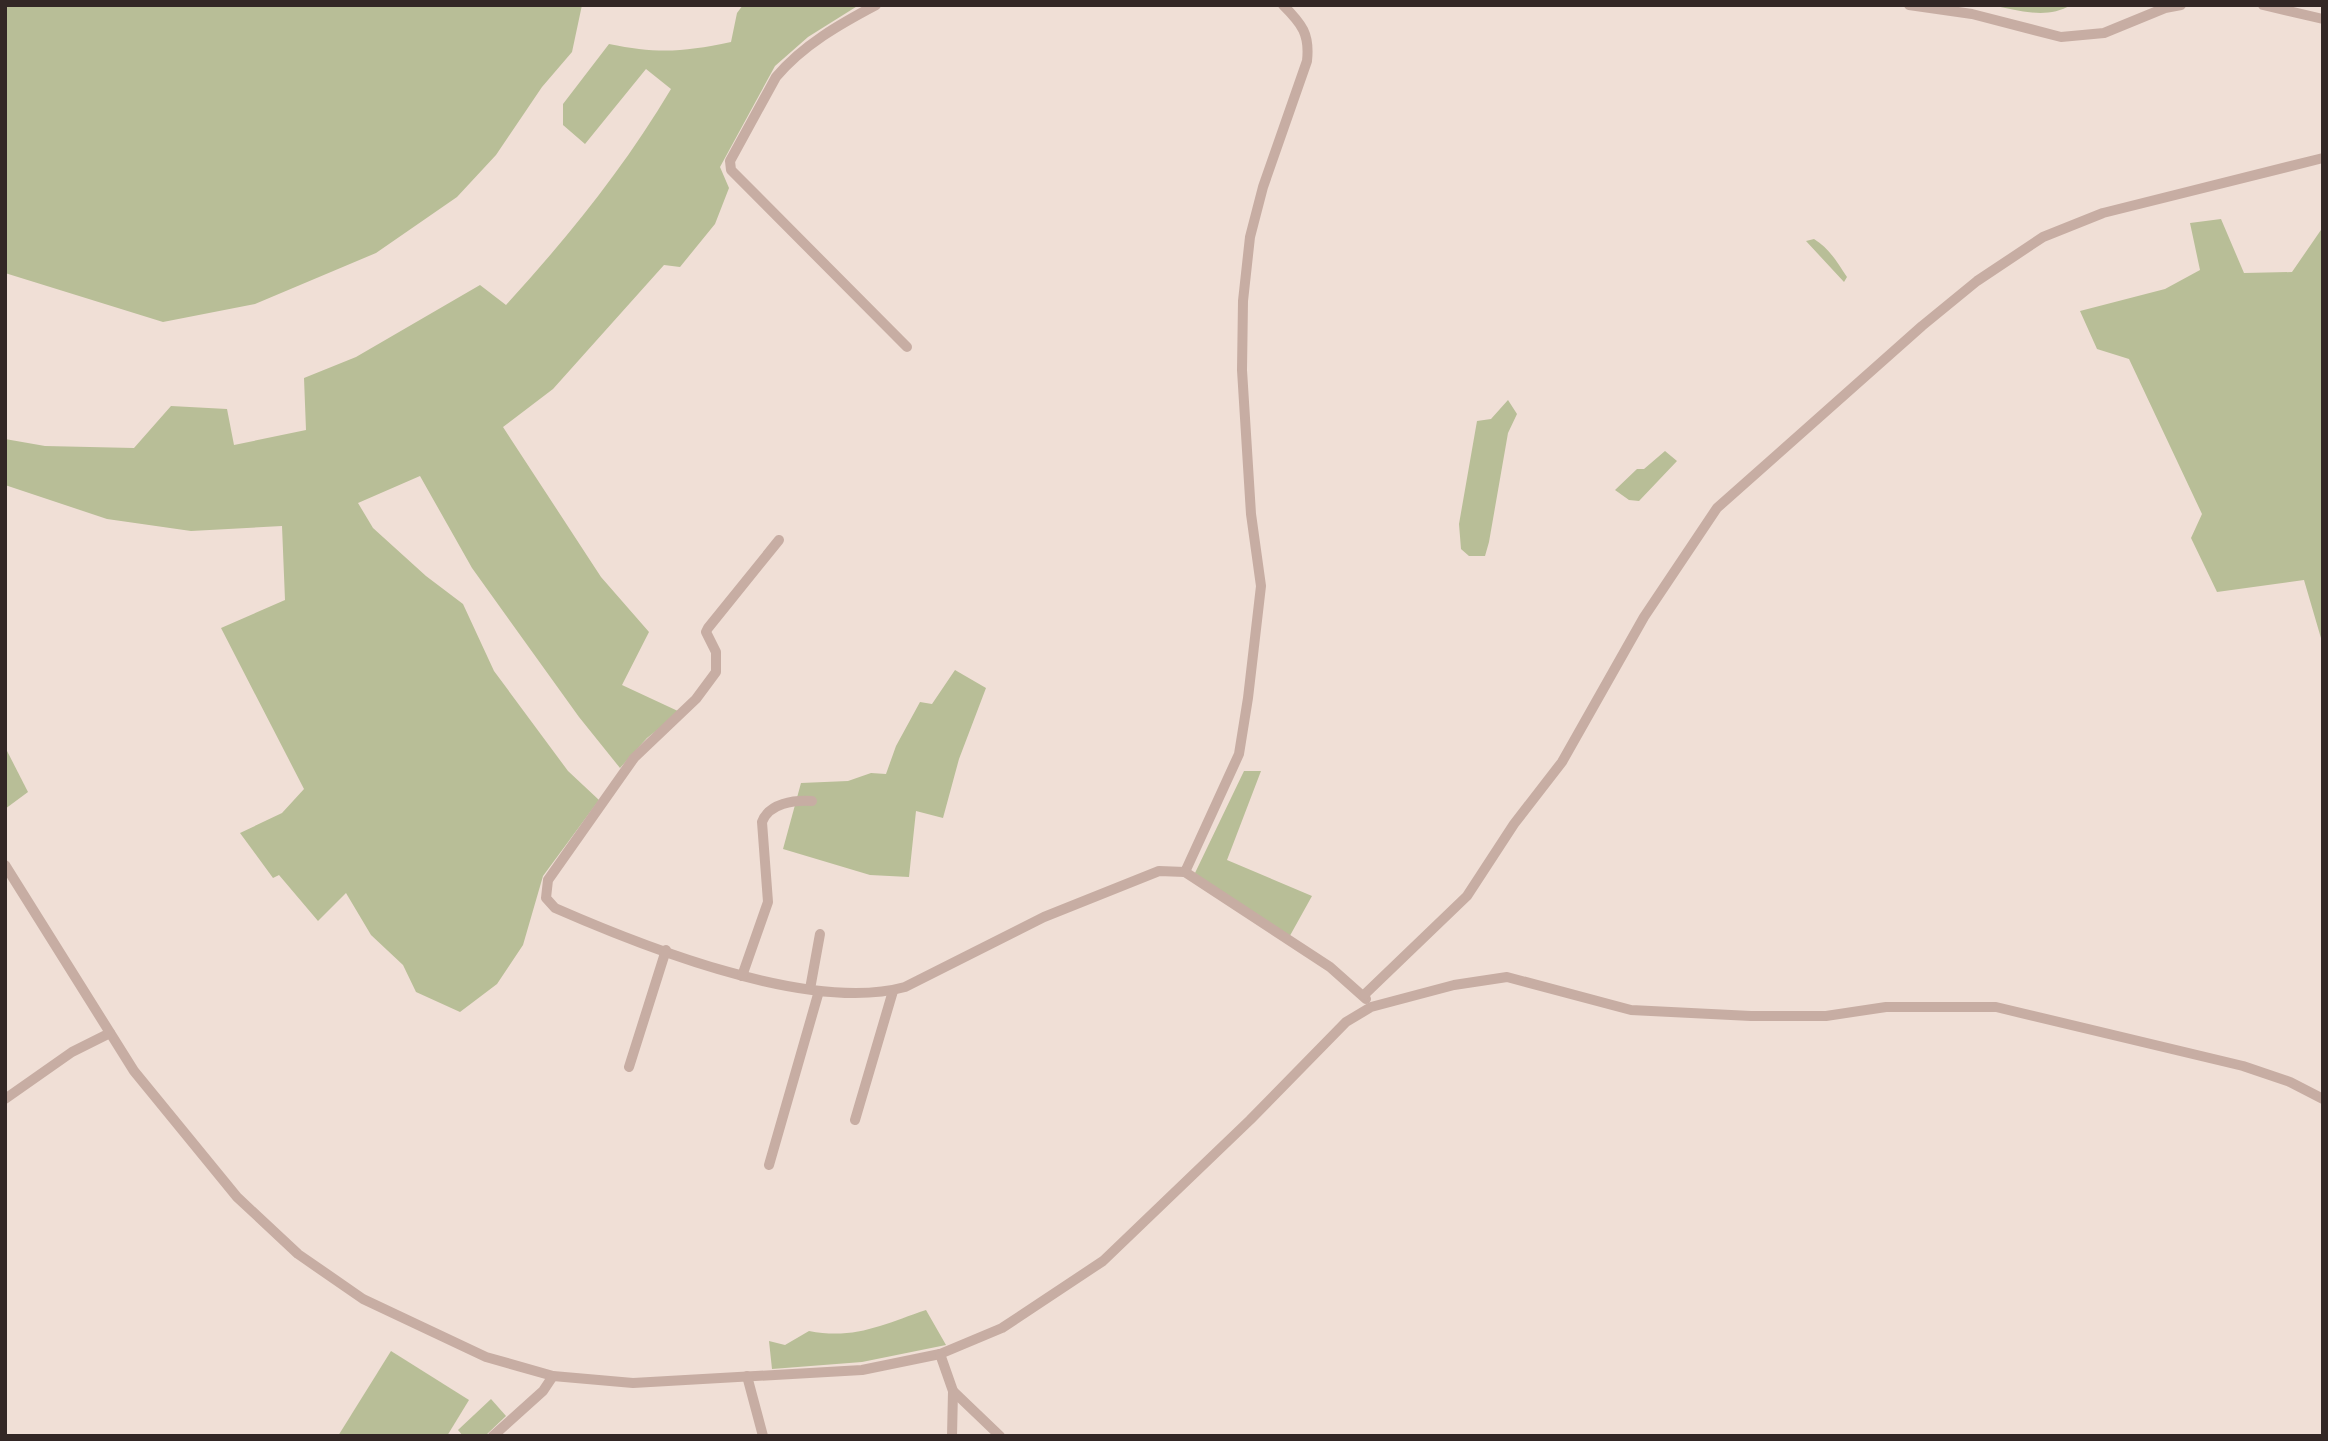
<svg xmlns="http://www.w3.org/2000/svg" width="2328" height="1441" viewBox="0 0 2328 1441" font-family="'Exo 2',sans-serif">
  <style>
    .green { fill: #b8be97 }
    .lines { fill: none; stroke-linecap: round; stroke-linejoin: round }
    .street { stroke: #c7ada3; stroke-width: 10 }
  </style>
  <rect width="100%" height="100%" fill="#f0dfd6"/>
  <g class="green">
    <polygon points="5,5 582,5 572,52 542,87 496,155 457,197 376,253 255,304 163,322 5,273"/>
    <path d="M 743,5 L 859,5 L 808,37 L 775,66 L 720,167 L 729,188 L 715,224 L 680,267 L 664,265 L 553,389 L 503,427 L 601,577 L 649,632 L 622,685 L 680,712 L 647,738 L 620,768 L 579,717 L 472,568 L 420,476 L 358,503 L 373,528 L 426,576 L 463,604 L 494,671 L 568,771 L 599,800 L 543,876 L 523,945 L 497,984 L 460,1012 L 416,992 L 403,965 L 371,935 L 346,893 L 318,921 L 279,875 L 273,878 L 240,833 L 282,813 L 304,789 L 221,628 L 285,600 L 282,526 L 191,531 L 107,519 L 5,485 L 5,439 L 45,446 L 134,448 L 171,406 L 227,409 L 234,445 L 306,430 L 304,378 L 356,357 L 480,285 L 506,305 C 568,237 624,168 671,89 L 646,69 L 585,144 L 563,125 L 563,104 L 609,44 C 658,54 683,52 731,42 L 737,13 Z"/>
    <path d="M 1991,5 L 2071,5 C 2046,20 2018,10 1991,5 Z"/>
    <polygon points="2221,219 2244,273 2292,272 2323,227 2323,645 2304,580 2217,592 2191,538 2202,514 2129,359 2097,349 2080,311 2165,289 2200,270 2190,223"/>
    <path d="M 1814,239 C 1829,248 1837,262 1847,277 L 1844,282 L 1806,241 Z"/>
    <polygon points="1508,400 1517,414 1508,433 1489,542 1485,556 1469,556 1461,549 1459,524 1477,421 1491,419"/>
    <polygon points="1665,451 1677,461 1639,501 1629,500 1615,490 1637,469 1644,469"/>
    <polygon points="955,670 986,688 959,759 943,818 916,811 909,877 870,875 783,849 801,783 848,781 871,773 886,774 896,746 920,702 932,704"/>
    <polygon points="5,747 28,792 5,809"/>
    <polygon points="1244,771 1261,771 1227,860 1312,896 1287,941 1195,873"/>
    <path d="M 926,1310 L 946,1345 L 862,1362 L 772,1369 L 769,1341 L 785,1345 L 809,1331 C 855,1340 884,1324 926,1310 Z"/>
    <polygon points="391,1351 469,1400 447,1436 338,1436"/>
    <polygon points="491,1399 506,1416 485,1436 463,1436 458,1430"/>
  </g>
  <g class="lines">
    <g class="street">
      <path d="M 876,5 C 840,24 803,45 776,77 L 730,161 L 731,170 L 907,347"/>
      <polyline points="1909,5 1972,14 2061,37 2104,33 2165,8 2181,5"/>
      <polyline points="2263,5 2323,19"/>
      <path d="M 779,540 L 708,628 L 706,632 L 716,652 L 716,672 L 696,699 L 634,758 L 548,880 L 546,898 L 555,908 C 644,947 811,1013 905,987 L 1044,917 L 1159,871 L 1185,872 L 1239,754 L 1248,698 L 1261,586 L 1251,514 L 1242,370 L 1243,301 L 1250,237 L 1263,187 L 1307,61 C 1310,34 1302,24 1283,5"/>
      <polyline points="5,865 134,1071 237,1197 298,1254 363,1299 486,1357 553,1376 633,1383 862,1370 940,1354 1002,1328 1103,1261 1250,1120 1346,1022 1371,1007 1454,985 1507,977 1631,1010 1751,1016 1826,1016 1886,1007 1996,1007 2243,1066 2290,1082 2323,1099"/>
      <polyline points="1185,872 1330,967 1366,999"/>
      <path d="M 742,976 L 768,902 L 762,822 C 769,803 794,800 812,801"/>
      <polyline points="810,989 820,934"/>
      <polyline points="1364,995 1467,896 1514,824 1562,762 1644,617 1717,508 1922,326 1977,281 2043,237 2103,213 2323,158"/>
      <polyline points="629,1067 666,950"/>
      <polyline points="5,1099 72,1052 110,1033"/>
      <polyline points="855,1120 893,991"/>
      <polyline points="769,1165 819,991"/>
      <polyline points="940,1354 953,1391 952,1436"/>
      <polyline points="747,1376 763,1436"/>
      <polyline points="953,1391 1000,1436"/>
      <polyline points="493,1436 543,1391 553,1376"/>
    </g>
  </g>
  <rect width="2328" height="1441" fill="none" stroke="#332725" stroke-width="14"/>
</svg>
